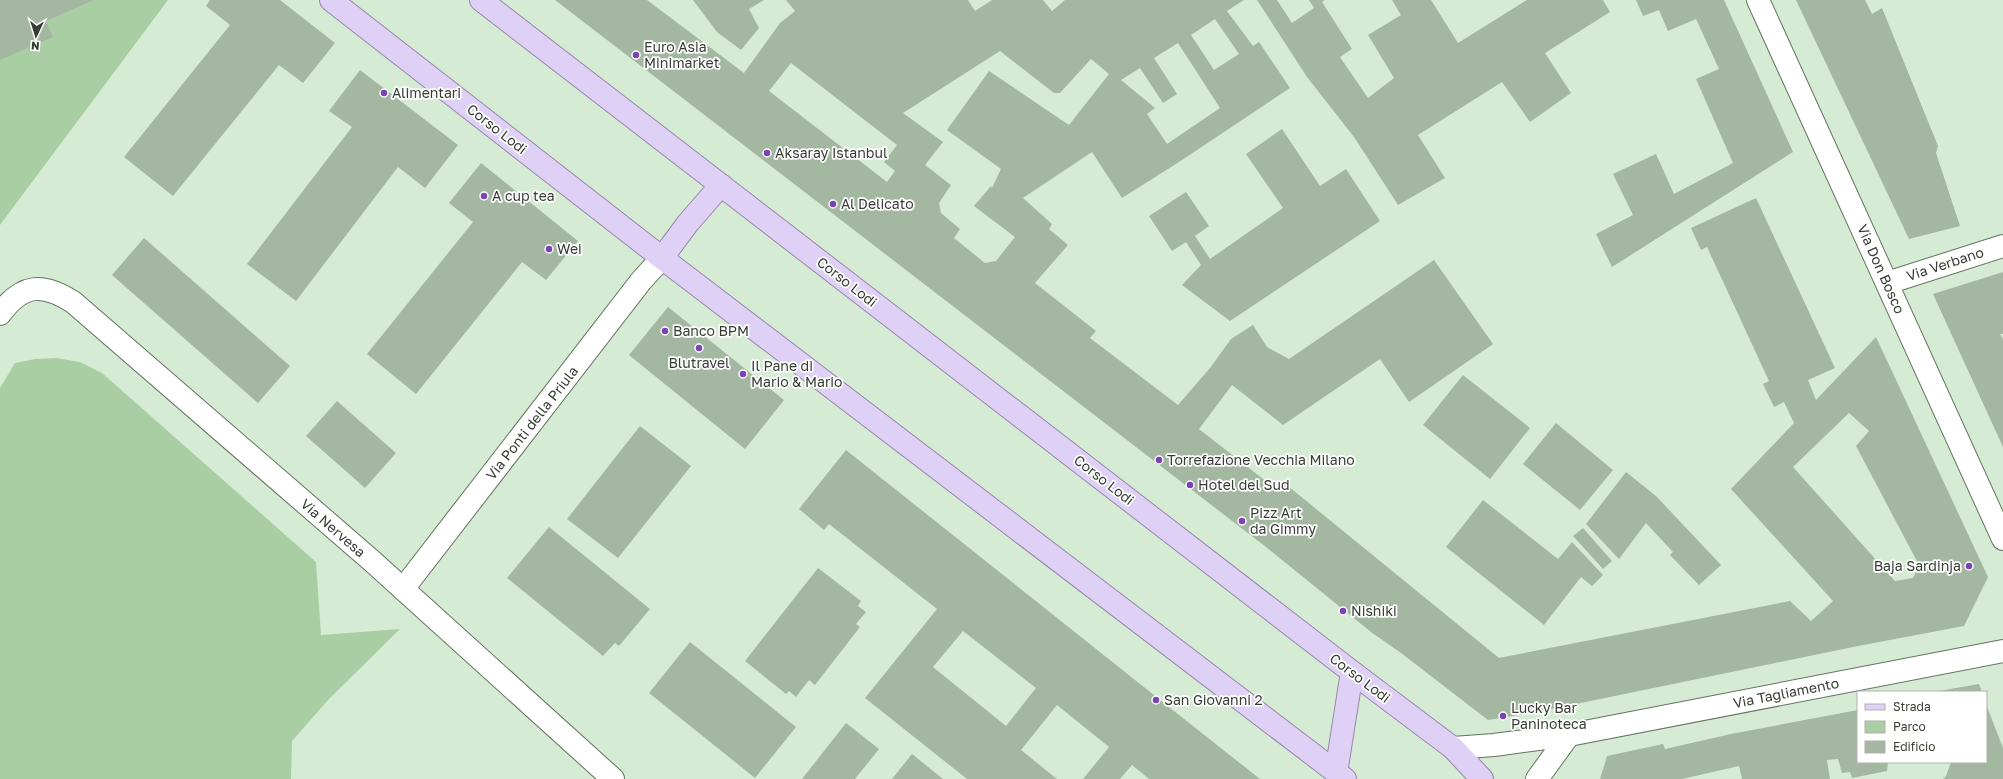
<svg xmlns="http://www.w3.org/2000/svg" width="2003" height="779" viewBox="0 0 2003 779" font-family="'Golos Text',sans-serif">
  <style>
    .green { fill: #aacea4 }
    .building { fill: #a4b8a1; fill-rule: evenodd }
    .lines { fill: none; stroke-linecap: round; stroke-linejoin: round }
    .street-casing { stroke: #62745f; stroke-width: 24 }
    .primary-casing { stroke: #9688ae; stroke-width: 24 }
    .street { stroke: #fff; stroke-width: 22 }
    .primary { stroke: #dfd0f6; stroke-width: 22 }
    .poi-dot { fill: #7b42b8; stroke: #fff; stroke-width: 1.5 }
    .labels { text-anchor: middle; stroke-width: 3.5; stroke-linejoin: round; paint-order: stroke }
    .poi-label { font-size: 14px; fill: #363e34; stroke: #fff; text-anchor: start }
    .street-label { font-size: 14px; fill: #363e34; stroke: #fff }
  </style>
  <rect width="100%" height="100%" fill="#d6ebd3"/>
  <g class="green">
    <polygon points="0,0 168,0 0,225"/>
    <polygon points="56,358 80,362 102,373 316,562 321,635 400,629 329,699 292,741 291,779 0,779 0,388 15,363 35,359"/>
  </g>
  <g class="building">
    <polygon points="0,0 94,0 46,21 53,37 0,60"/>
    <polygon points="210,0 280,0 335,43 303,83 279,65 173,196 124,157 230,25 206,6"/>
    <path d="M 555,0 L 647,0 L 744,73 L 780,23 L 795,11 L 786,0 L 968,0 L 975,11 L 992,0 L 1043,0 L 1052,11 L 1065,0 L 1244,0 L 1227,11 L 1253,46 L 1259,42 L 1290,88 L 1179,162 L 1122,198 L 1092,152 L 1023,198 L 1052,224 L 1049,229 L 1068,245 L 1035,283 L 1096,331 L 1090,338 L 1178,405 L 1210,368 L 1231,339 L 1253,325 L 1267,347 L 1289,359 L 1434,260 L 1493,344 L 1409,402 L 1380,359 L 1283,425 L 1232,385 L 1199,429 L 1276,489 L 1283,482 L 1499,658 L 1790,601 L 1811,621 L 1833,601 L 1731,489 L 1794,423 L 1784,402 L 1774,407 L 1763,384 L 1769,381 L 1707,247 L 1701,250 L 1691,228 L 1756,198 L 1835,368 L 1808,380 L 1816,400 L 1876,337 L 1988,577 L 1964,626 L 1858,646 L 1537,712 L 1488,720 L 1401,653 L 1371,632 L 1266,547 ZM 1215,19 L 1239,54 L 1214,70 L 1191,35 ZM 1178,43 L 1220,108 L 1167,144 L 1147,114 L 1155,108 L 1121,80 L 1140,68 L 1163,103 L 1177,94 L 1154,58 ZM 1000,51 L 1054,93 L 1060,93 L 1091,59 L 1109,74 L 1069,125 L 989,71 L 947,130 L 1001,169 L 992,188 L 991,186 L 974,206 L 1015,237 L 996,261 L 985,263 L 954,238 L 960,229 L 941,213 L 939,203 L 951,185 L 925,165 L 943,142 L 903,113 ZM 791,63 L 897,145 L 884,162 L 895,171 L 887,182 L 769,91 ZM 1849,413 L 1869,431 L 1856,446 L 1919,565 L 1913,578 L 1895,581 L 1793,467 Z"/>
    <polygon points="693,0 764,0 749,9 759,28 741,50 717,32"/>
    <polygon points="1257,0 1277,0 1292,23 1314,8 1309,0 1325,0 1322,2 1352,49 1340,57 1368,98 1394,78 1368,35 1401,15 1392,0 1431,0 1458,43 1527,0 1603,0 1610,12 1545,53 1571,93 1530,122 1502,82 1418,135 1445,178 1398,205 1354,137 1307,77"/>
    <polygon points="1636,0 1724,0 1793,152 1612,267 1596,234 1633,215 1613,174 1656,154 1674,194 1733,163 1696,79 1719,69 1696,19 1668,31 1659,10 1643,16"/>
    <polygon points="1796,0 1865,0 1872,14 1882,8 1938,146 1936,153 1960,226 1909,239"/>
    <polygon points="360,70 458,145 425,188 398,167 296,301 247,264 352,127 329,111"/>
    <polygon points="1282,129 1320,186 1346,169 1380,221 1230,321 1182,285 1201,265 1186,242 1172,251 1149,216 1186,192 1209,226 1195,236 1210,259 1283,208 1246,154"/>
    <polygon points="481,163 578,241 546,280 522,262 416,394 367,354 473,222 449,203"/>
    <polygon points="144,238 290,366 258,403 112,275"/>
    <polygon points="2003,272 2003,334 2000,334 2003,339 2003,447 1933,294"/>
    <polygon points="668,307 784,400 745,449 629,355"/>
    <polygon points="1463,375 1530,428 1490,479 1423,425"/>
    <polygon points="337,401 396,453 365,488 306,436"/>
    <polygon points="1556,423 1613,470 1580,510 1523,464"/>
    <polygon points="640,426 691,466 618,558 567,519"/>
    <path d="M 846,450 L 1174,711 L 1260,779 L 1149,779 L 1132,765 L 1120,779 L 1083,779 L 1109,747 L 1057,705 L 1021,750 L 1057,779 L 967,779 L 865,698 L 937,609 L 829,524 L 824,530 L 799,509 ZM 963,631 L 1036,688 L 1006,726 L 933,667 Z"/>
    <polygon points="1626,472 1656,496 1721,565 1699,585 1670,555 1673,552 1646,523 1619,559 1586,524"/>
    <polygon points="1483,500 1558,559 1572,542 1603,575 1592,586 1581,577 1544,625 1446,547"/>
    <polygon points="549,527 650,609 619,646 615,643 603,656 507,578"/>
    <polygon points="1583,528 1612,561 1603,569 1573,536"/>
    <polygon points="818,568 861,601 858,606 866,612 856,624 860,627 815,685 809,680 796,697 789,691 786,694 745,661"/>
    <polygon points="690,642 796,727 755,778 649,693"/>
    <polygon points="1979,684 1982,692 1939,692 1939,691"/>
    <polygon points="1986,704 2003,748 2003,779 1943,779 1946,776 1951,762 1986,762"/>
    <polygon points="1858,710 1858,762 1888,762 1887,771 1852,778 1850,772 1842,773 1838,759 1827,760 1830,779 1742,779 1739,766 1682,779 1600,779 1607,756 1663,744 1665,749 1731,734"/>
    <polygon points="846,723 879,749 855,779 802,779"/>
    <polygon points="912,754 943,779 892,779"/>
  </g>
  <g class="lines">
    <defs>
      <g id="street">
        <polyline points="1758,0 2003,539"/>
        <polyline points="1887,283 2003,246"/>
        <path d="M 0,314 C 22,284 42,282 73,302 L 372,561 L 613,779"/>
        <polyline points="403,589 641,281 662,258"/>
        <polyline points="1453,748 1494,745 1569,735 2003,651"/>
        <polyline points="1537,779 1569,735"/>
      </g>
      <g id="primary">
        <polyline points="331,0 662,258 1345,779"/>
        <polyline points="481,0 1352,672 1453,748 1482,779"/>
        <polyline points="662,258 688,223 721,185"/>
        <polyline points="1336,773 1352,672"/>
      </g>
    </defs>
    <use href="#street" class="street-casing"/>
    <use href="#primary" class="primary-casing"/>
    <use href="#street" class="street"/>
    <use href="#primary" class="primary"/>
  </g>
  <g class="poi-dot">
    <circle cx="636" cy="55" r="4"/>
    <circle cx="384" cy="93" r="4"/>
    <circle cx="767" cy="153" r="4"/>
    <circle cx="484" cy="196" r="4"/>
    <circle cx="833" cy="204" r="4"/>
    <circle cx="549" cy="249" r="4"/>
    <circle cx="665" cy="331" r="4"/>
    <circle cx="699" cy="348" r="4"/>
    <circle cx="743" cy="374" r="4"/>
    <circle cx="1159" cy="460" r="4"/>
    <circle cx="1190" cy="485" r="4"/>
    <circle cx="1242" cy="521" r="4"/>
    <circle cx="1969" cy="566" r="4"/>
    <circle cx="1343" cy="611" r="4"/>
    <circle cx="1156" cy="700" r="4"/>
    <circle cx="1503" cy="716" r="4"/>
  </g>
  <g class="labels">
    <g class="poi-label">
      <text x="644" y="52">Euro Asia<tspan x="644" dy="16">Minimarket</tspan></text>
      <text x="392" y="98">Alimentari</text>
      <text x="775" y="158">Aksaray Istanbul</text>
      <text x="492" y="201">A cup tea</text>
      <text x="841" y="209">Al Delicato</text>
      <text x="557" y="254">Wei</text>
      <text x="673" y="336">Banco BPM</text>
      <text x="699" y="368" text-anchor="middle">Blutravel</text>
      <text x="751" y="371">Il Pane di<tspan x="751" dy="16">Mario &amp; Mario</tspan></text>
      <text x="1167" y="465">Torrefazione Vecchia Milano</text>
      <text x="1198" y="490">Hotel del Sud</text>
      <text x="1250" y="518">Pizz Art<tspan x="1250" dy="16">da Gimmy</tspan></text>
      <text x="1961" y="571" text-anchor="end">Baja Sardinja</text>
      <text x="1351" y="616">Nishiki</text>
      <text x="1164" y="705">San Giovanni 2</text>
      <text x="1511" y="713">Lucky Bar<tspan x="1511" dy="16">Paninoteca</tspan></text>
    </g>
    <g class="street-label">
      <text transform="translate(497 129) rotate(38)" y="5">Corso Lodi</text>
      <text transform="translate(1945 264) rotate(-18)" y="5">Via Verbano</text>
      <text transform="translate(1881 269) rotate(66)" y="5">Via Don Bosco</text>
      <text transform="translate(847 282) rotate(38)" y="5">Corso Lodi</text>
      <text transform="translate(532 423) rotate(-52)" y="5">Via Ponti della Priula</text>
      <text transform="translate(1104 480) rotate(38)" y="5">Corso Lodi</text>
      <text transform="translate(333 528) rotate(41)" y="5">Via Nervesa</text>
      <text transform="translate(1360 678) rotate(37)" y="5">Corso Lodi</text>
      <text transform="translate(1786 693) rotate(-11)" y="5">Via Tagliamento</text>
    </g>
  </g>
  <rect x="1857" y="691" width="130" height="72" fill="#ffffff" stroke="#afb2ae"/>
  <rect x="1865" y="704" width="20" height="6" fill="#dfd0f6" stroke="#afb2ae"/>
  <text x="1893" y="711" font-size="12" fill="#363e34">Strada</text>
  <rect x="1865" y="721" width="20" height="12" fill="#aacea4" stroke="#afb2ae"/>
  <text x="1893" y="731" font-size="12" fill="#363e34">Parco</text>
  <rect x="1865" y="741" width="20" height="12" fill="#a4b8a1" stroke="#afb2ae"/>
  <text x="1893" y="751" font-size="12" fill="#363e34">Edificio</text>
  <g transform="translate(36 36) rotate(184)" stroke="#ffffff" stroke-width="3" paint-order="stroke">
  <path d="M0-3L7 15L0 10L-7 15Z" fill="#363e34"/>
  <text y="-6" font-size="11" font-weight="bold" text-anchor="middle" fill="#363e34">N</text>
  </g>
</svg>
